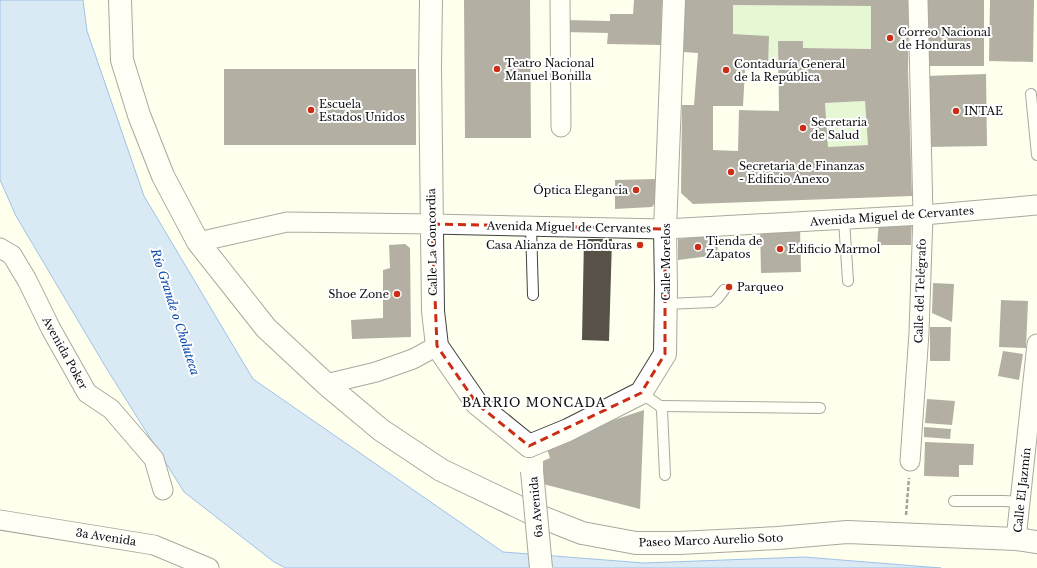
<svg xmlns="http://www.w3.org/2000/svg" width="1037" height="568" viewBox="0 0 1037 568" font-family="'Libre Baskerville',serif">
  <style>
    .green { fill: #c7eeb3 }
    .water { fill: #acd1fc; stroke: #2c77db }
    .building { fill: #575148; fill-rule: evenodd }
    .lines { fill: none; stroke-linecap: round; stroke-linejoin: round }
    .service-casing { stroke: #404040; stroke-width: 12 }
    .minor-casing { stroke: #404040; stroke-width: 21 }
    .tertiary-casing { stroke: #404040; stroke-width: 24 }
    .path { stroke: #2f2f2f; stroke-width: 2.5; stroke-dasharray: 4 2; stroke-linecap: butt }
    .service { stroke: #fff; stroke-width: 10 }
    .minor { stroke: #fff; stroke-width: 19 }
    .tertiary { stroke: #fff; stroke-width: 22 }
    .tertiary-bridge-casing { stroke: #404040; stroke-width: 24; stroke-linecap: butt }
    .tertiary-bridge { stroke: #fff; stroke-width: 22 }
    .marked { fill: none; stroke: #cb2d17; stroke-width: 3; stroke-dasharray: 8 5; stroke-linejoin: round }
    .poi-dot { fill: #cb2d17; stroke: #fff; stroke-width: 1.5 }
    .labels { text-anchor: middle; stroke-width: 4; stroke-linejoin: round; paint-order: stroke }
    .poi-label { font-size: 11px; fill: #0d0d0d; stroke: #fff; text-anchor: start }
    .street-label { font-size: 11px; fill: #0d0d0d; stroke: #fff }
    .water-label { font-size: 12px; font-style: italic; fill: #0a4aac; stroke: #fff }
    .neighbourhood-label { font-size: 12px; letter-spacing: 1px; fill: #0d0d0d; stroke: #fff }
  </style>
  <rect width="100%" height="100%" fill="#ffe"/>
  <g class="green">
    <polygon points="733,5 871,6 871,49 803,48 803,41 778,41 778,69 768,69 769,36 733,34"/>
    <polygon points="865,101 868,145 828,147 825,103"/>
  </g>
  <polygon class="water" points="0,0 83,0 87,31 144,196 253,379 503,552 644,563 804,557 941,568 286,568 274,562 184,492 105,366 16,216 0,180"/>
  <g class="building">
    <polygon points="464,0 530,0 531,138 465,138"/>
    <polygon points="634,0 662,0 661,45 607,44 608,33 564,32 565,20 610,21 610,14 633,14"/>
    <path d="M 685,0 L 909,0 L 908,70 L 912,196 L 693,204 L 681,193 L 682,105 L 694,105 L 698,53 L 683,52 ZM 733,5 L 871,6 L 871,49 L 803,48 L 803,41 L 778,41 L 779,111 L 739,110 L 738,151 L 713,150 L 713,106 L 743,106 L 745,70 L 768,69 L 769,36 L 733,34 ZM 865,101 L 868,145 L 828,147 L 825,103 Z"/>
    <rect x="928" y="0" width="56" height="66"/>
    <polygon points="990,0 1034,0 1033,62 989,61"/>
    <rect x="224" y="69" width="192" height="76"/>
    <polygon points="986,74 987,146 927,147 925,76"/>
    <polygon points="656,179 656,201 652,207 615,209 615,180"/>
    <polygon points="912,218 911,245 877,245 879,220"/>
    <polygon points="760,226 800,226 801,272 761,273"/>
    <polygon points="717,235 718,255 678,260 678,239"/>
    <polygon points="584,239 612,239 609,341 582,340"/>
    <polygon points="405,244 410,248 411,337 352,339 351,320 383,318 383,270 390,268 389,245"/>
    <polygon points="933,283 954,284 952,322 932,313"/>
    <polygon points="1001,300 1028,301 1026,348 999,347"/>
    <polygon points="930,327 951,327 950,361 930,361"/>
    <polygon points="1003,351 1023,354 1019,380 998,376"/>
    <polygon points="927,399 955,401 952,425 925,423"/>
    <polygon points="644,410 640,509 543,484 543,461 550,458 545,443"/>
    <polygon points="924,427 951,429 950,439 924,437"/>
    <polygon points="925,442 974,444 973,465 959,465 959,477 924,476"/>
  </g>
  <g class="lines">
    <defs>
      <g id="service">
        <polyline points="1031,94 1037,155"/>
        <polyline points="844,220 848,281"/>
        <polyline points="531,226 533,295"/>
        <polyline points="666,304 713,302 717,299 724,290"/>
        <polyline points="641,393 660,406 662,410 665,475"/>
        <polyline points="660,406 820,408"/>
        <polyline points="954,501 1004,501 1020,502"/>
      </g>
      <g id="minor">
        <polyline points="560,0 561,127"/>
        <polyline points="198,242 287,222 432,224 665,229 923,215 1037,205"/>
        <polyline points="0,248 12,255 27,280 51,329 87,393 111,409 154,459 163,490"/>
        <polyline points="326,384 376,372 413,359 437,346"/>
        <polyline points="910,461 919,333 923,215 918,0"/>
        <polyline points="0,520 154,545 209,568"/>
        <polyline points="1016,539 1037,344"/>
      </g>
      <g id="tertiary">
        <polyline points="120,0 122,60 139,115 163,176 198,242 266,328 326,384 381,430 441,470 529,512 582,533 636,543 679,543 778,538 847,532 1016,539 1037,542"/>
        <polyline points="431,0 430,66 433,311 437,346 477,404 529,446"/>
        <polyline points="529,446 568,430 641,393 665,354 666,287 665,229 674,0"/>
      </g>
    </defs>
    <use href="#service" class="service-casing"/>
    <use href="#minor" class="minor-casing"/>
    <use href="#tertiary" class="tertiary-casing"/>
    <polyline class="path" points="906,515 909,478"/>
    <use href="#service" class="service"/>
    <use href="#minor" class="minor"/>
    <use href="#tertiary" class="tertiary"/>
    <defs>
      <polyline id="tertiary-bridge" points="532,471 541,568"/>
    </defs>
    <use href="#tertiary-bridge" class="tertiary-bridge-casing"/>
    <use href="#tertiary-bridge" class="tertiary-bridge"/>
  </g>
  <path d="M0 0H1037V568H0ZM 432,224 L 665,229 L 665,354 L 641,393 L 529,446 L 477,404 L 437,346 Z" fill="#ffe" fill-opacity=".55" fill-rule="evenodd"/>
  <path class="marked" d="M 432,224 L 665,229 L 665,354 L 641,393 L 529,446 L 477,404 L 437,346 Z"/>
  <g class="poi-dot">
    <circle cx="890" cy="38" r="4"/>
    <circle cx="497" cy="69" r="4"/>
    <circle cx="726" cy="70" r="4"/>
    <circle cx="311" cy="110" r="4"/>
    <circle cx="956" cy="111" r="4"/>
    <circle cx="803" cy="128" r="4"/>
    <circle cx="731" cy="172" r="4"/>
    <circle cx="636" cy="190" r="4"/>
    <circle cx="640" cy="245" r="4"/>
    <circle cx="698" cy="247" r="4"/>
    <circle cx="780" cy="249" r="4"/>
    <circle cx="729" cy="287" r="4"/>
    <circle cx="397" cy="294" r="4"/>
  </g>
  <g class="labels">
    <g class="poi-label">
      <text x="898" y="36">Correo Nacional<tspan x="898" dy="13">de Honduras</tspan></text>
      <text x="505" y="67">Teatro Nacional<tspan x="505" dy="13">Manuel Bonilla</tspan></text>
      <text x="734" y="68">Contaduría General<tspan x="734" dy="13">de la República</tspan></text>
      <text x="319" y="108">Escuela<tspan x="319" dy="13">Estados Unidos</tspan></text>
      <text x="964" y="115">INTAE</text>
      <text x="811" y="126">Secretaria<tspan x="811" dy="13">de Salud</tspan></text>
      <text x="739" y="170">Secretaria de Finanzas<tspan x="739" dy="13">- Edificio Anexo</tspan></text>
      <text x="628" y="194" text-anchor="end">Óptica Elegancia</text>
      <text x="706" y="245">Tienda de<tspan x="706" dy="13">Zapatos</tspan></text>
      <text x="632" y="249" text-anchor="end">Casa Alianza de Honduras</text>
      <text x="788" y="253">Edificio Marmol</text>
      <text x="737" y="291">Parqueo</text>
      <text x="389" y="298" text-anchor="end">Shoe Zone</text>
    </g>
    <g class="street-label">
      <text transform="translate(892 216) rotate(-4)" y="4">Avenida Miguel de Cervantes</text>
      <text transform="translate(569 227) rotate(1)" y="4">Avenida Miguel de Cervantes</text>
      <text transform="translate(432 242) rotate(-91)" y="4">Calle La Concordia</text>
      <text transform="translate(666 262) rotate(-90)" y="4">Calle Morelos</text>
      <text transform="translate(920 291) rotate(-88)" y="4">Calle del Telégrafo</text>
      <text transform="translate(65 353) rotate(61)" y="4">Avenida Poker</text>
      <text transform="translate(1022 490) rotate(-84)" y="4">Calle El Jazmín</text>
      <text transform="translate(536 507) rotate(-95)" y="4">6a Avenida</text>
      <text transform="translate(106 537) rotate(9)" y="4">3a Avenida</text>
      <text transform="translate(711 540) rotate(-2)" y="4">Paseo Marco Aurelio Soto</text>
    </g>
    <g class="water-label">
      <text transform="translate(175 312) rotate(72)" y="4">Río Grande o Choluteca</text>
    </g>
    <g class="neighbourhood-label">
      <text x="534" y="407">BARRIO MONCADA</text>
    </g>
  </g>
</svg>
